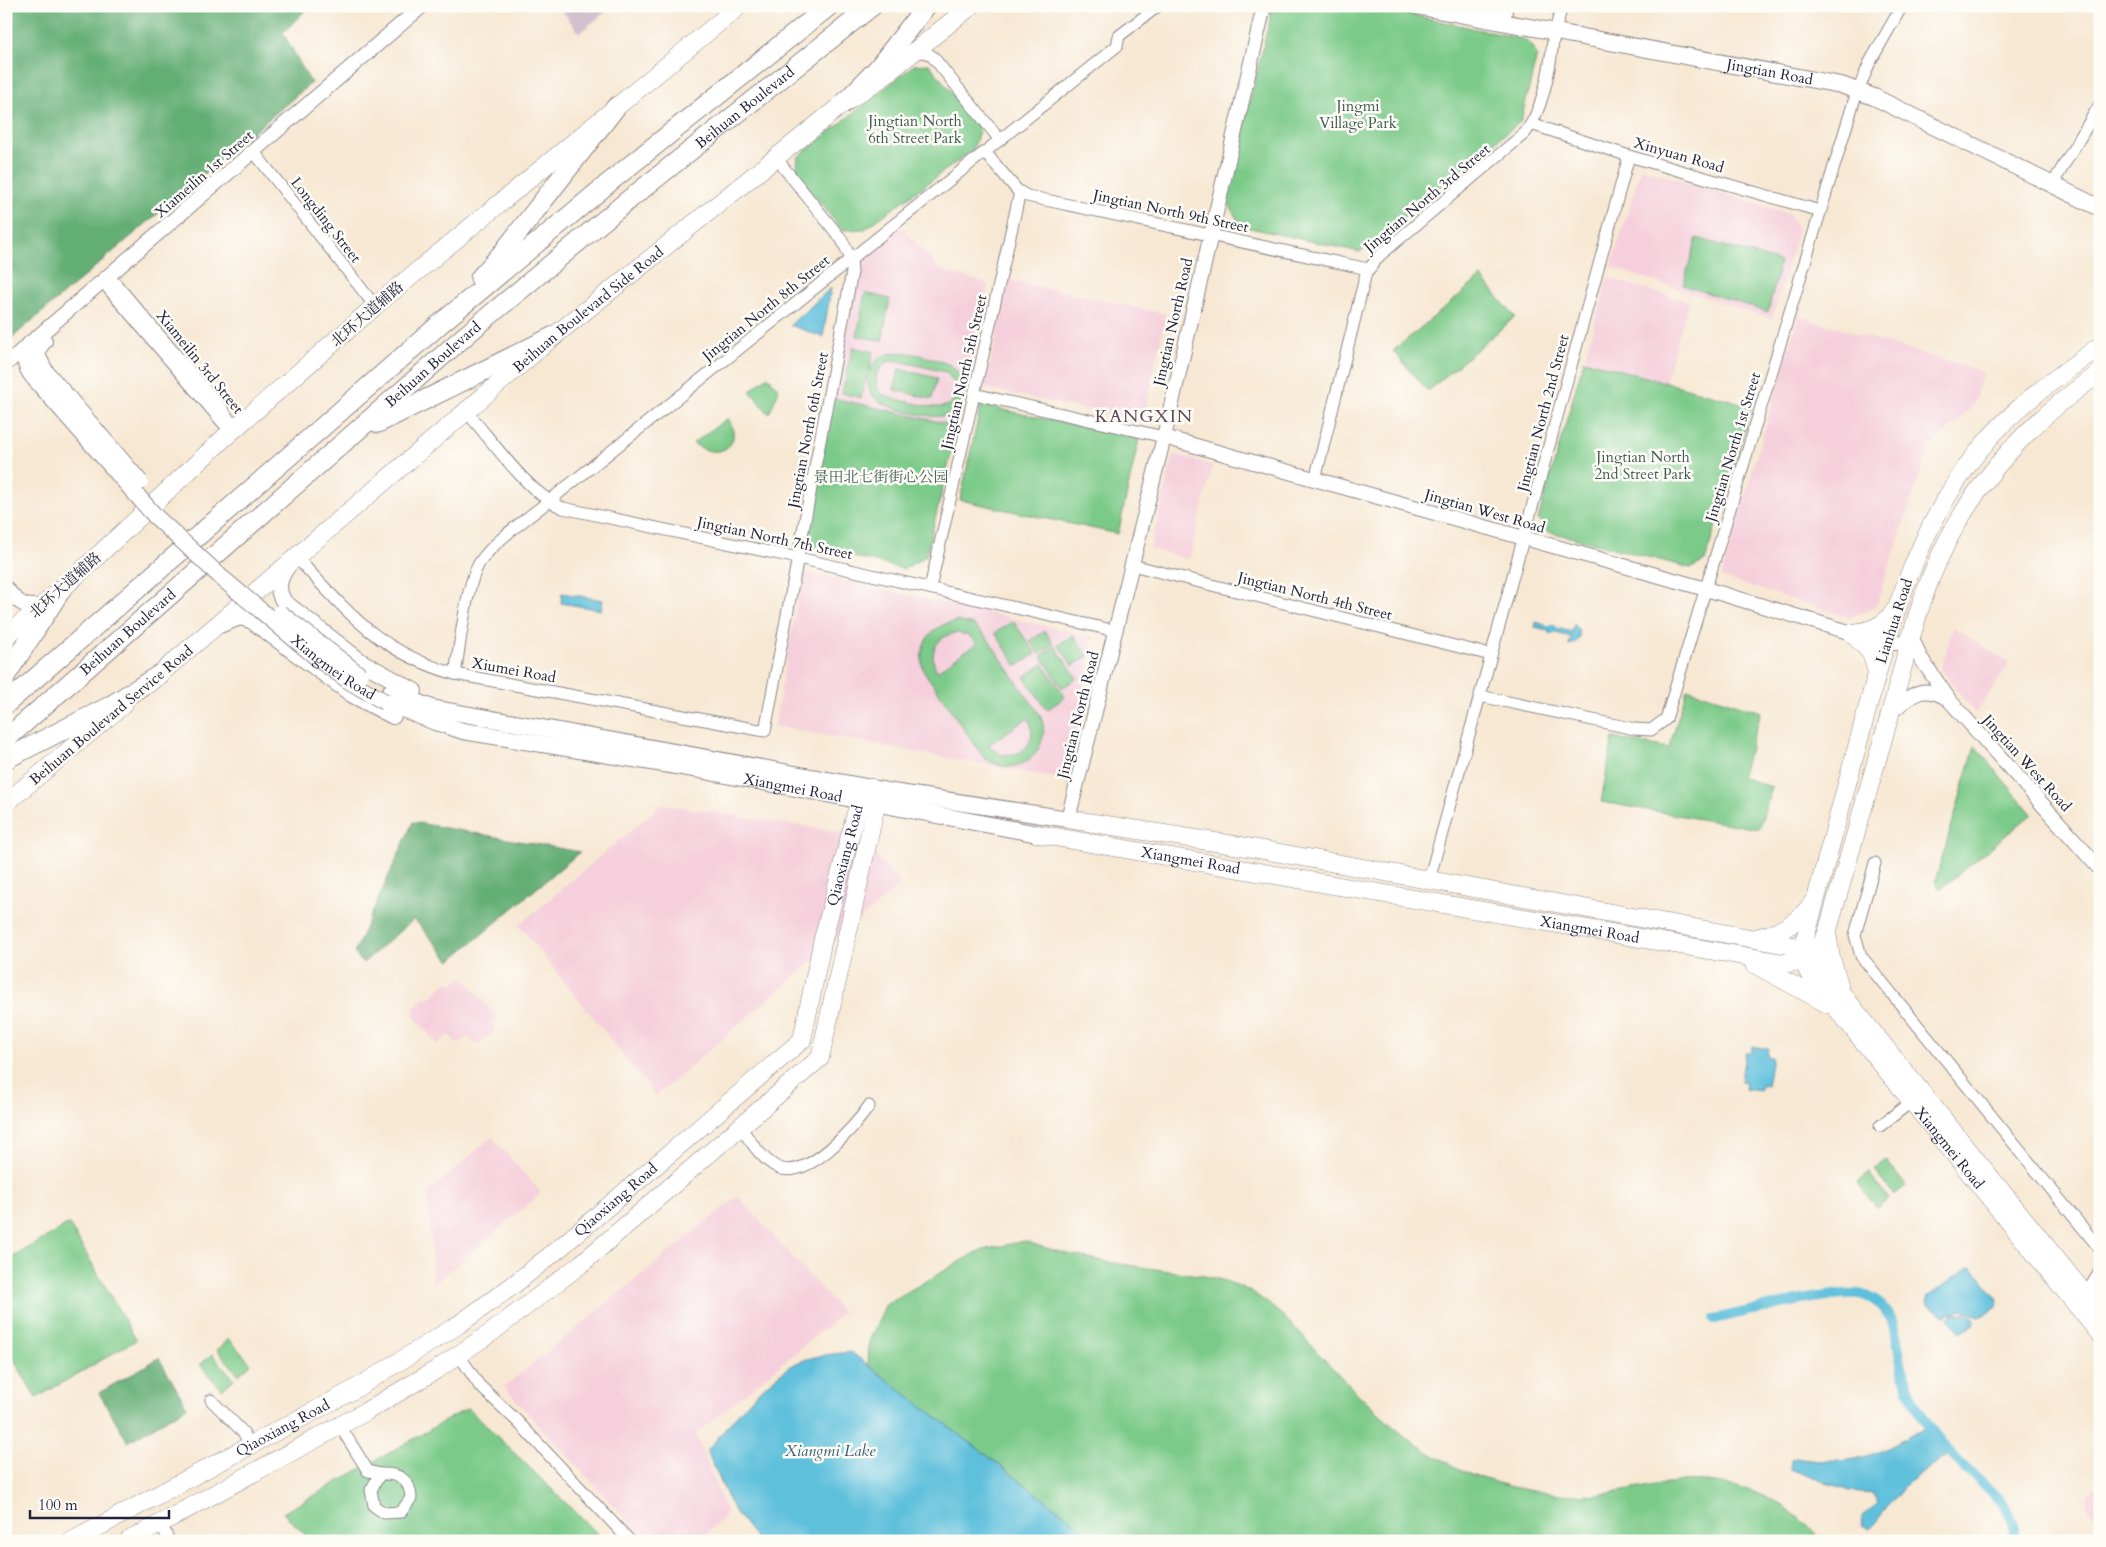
<svg xmlns="http://www.w3.org/2000/svg" width="2106" height="1547" viewBox="0 0 2106 1547" font-family="Cardo,'Noto Serif SC',serif">
  <style>
    .built { fill: #f5cfdb }
    .industrial { fill: #d1bdcc }
    .green { fill: #7bca89; stroke: #4e7662; fill-rule: evenodd }
    .forest { fill: #64ae75; stroke: #436858 }
    .water { fill: #5ec0dc; stroke: #40718c }
    .lines { fill: none; stroke-linecap: round; stroke-linejoin: round }
    .canal { stroke: #5ec0dc; stroke-width: 10 }
    .minor-casing { stroke: #8c8587; stroke-width: 13 }
    .tertiary-casing { stroke: #8c8587; stroke-width: 16 }
    .secondary-casing { stroke: #8c8587; stroke-width: 18 }
    .primary-casing { stroke: #8c8587; stroke-width: 19 }
    .trunk-casing { stroke: #8c8587; stroke-width: 21 }
    .minor { stroke: #fff; stroke-width: 11 }
    .tertiary { stroke: #fff; stroke-width: 14 }
    .secondary { stroke: #fff; stroke-width: 16 }
    .primary { stroke: #fff; stroke-width: 18 }
    .trunk { stroke: #fff; stroke-width: 19 }
    .secondary-bridge-casing { stroke: #8c8587; stroke-width: 18; stroke-linecap: butt }
    .secondary-bridge { stroke: #fff; stroke-width: 16 }
    .labels { text-anchor: middle; stroke-width: 5; stroke-linejoin: round; paint-order: stroke }
    .street-label { font-size: 15px; fill: #22223b; stroke: #fdfcf7 }
    .park-label { font-size: 15px; fill: #415d56; stroke: #fdfcf7 }
    .water-label { font-size: 16px; font-style: italic; fill: #375973; stroke: #fdfcf7 }
    .quarter-label { font-size: 18px; letter-spacing: 1px; fill: #604a57; stroke: #fdfcf7 }
  </style>
  <rect width="100%" height="100%" fill="#fdfcf7"/>
  <filter id="ink" filterUnits="userSpaceOnUse"><feTurbulence type="fractalNoise" baseFrequency=".02" numOctaves="2"/><feDisplacementMap in="SourceGraphic" scale="10" xChannelSelector="R" yChannelSelector="G"/><feConvolveMatrix kernelMatrix="1 2 1 2 8 2 1 2 1" color-interpolation-filters="sRGB"/></filter>
  <filter id="wash" filterUnits="userSpaceOnUse"><feTurbulence type="fractalNoise" baseFrequency=".0096" numOctaves="4" result="noise"/><feDisplacementMap in="SourceGraphic" scale="20" xChannelSelector="R" yChannelSelector="G"/><feGaussianBlur stdDeviation="1.12" result="paint"/><feColorMatrix in="noise" values="0 0 0 0 0 0 0 0 0 0 0 0 0 0 0 0 0 1.4 0 .05"/><feComposite in="paint" operator="in"/></filter>
  <g filter="url(#wash)">
    <rect width="100%" height="100%" fill="#f7e8d3"/>
    <g class="built">
      <polygon points="1641,168 1789,214 1798,229 1772,319 1611,267"/>
      <polygon points="902,227 940,270 988,284 958,426 833,398 859,269 871,250"/>
      <polygon points="1608,278 1689,302 1665,382 1584,360"/>
      <polygon points="1009,280 1166,314 1143,422 985,388"/>
      <polygon points="1798,316 1983,372 1973,406 1929,448 1876,606 1851,618 1721,577"/>
      <polygon points="1174,454 1213,465 1189,559 1150,549"/>
      <polygon points="803,571 1093,637 1067,780 774,726"/>
      <polygon points="1953,627 2009,663 1976,714 1941,670"/>
      <polygon points="662,804 857,835 901,884 656,1096 519,925"/>
      <polygon points="463,976 497,1018 490,1023 496,1030 478,1045 468,1037 458,1044 449,1035 437,1044 414,1016 414,1008 423,998 431,997 446,982 453,984"/>
      <polygon points="492,1137 541,1193 433,1285 428,1193"/>
      <polygon points="738,1196 843,1313 696,1434 727,1514 699,1541 646,1541 504,1387"/>
      <polygon points="2100,1483 2100,1522 2088,1508 2086,1501 2088,1493"/>
    </g>
    <polygon class="industrial" points="559,6 613,6 579,33"/>
    <g class="green">
      <polygon points="1273,6 1371,6 1527,40 1537,55 1521,121 1360,252 1241,226 1226,199"/>
      <polygon points="929,64 980,128 973,150 865,229 842,230 796,173 798,157 914,65"/>
      <polygon points="1697,238 1780,262 1768,312 1683,285"/>
      <polygon points="1481,277 1515,317 1428,391 1393,351"/>
      <polygon points="865,293 890,299 882,341 857,336"/>
      <path d="M 853,347 L 873,352 L 869,371 C 883,340 925,355 950,365 C 969,379 969,409 943,416 C 931,419 885,408 876,399 C 869,393 867,384 867,375 L 861,398 L 842,393 ZM 894,360 L 946,372 L 955,384 C 959,416 929,407 910,402 C 901,400 888,399 881,393 C 876,388 876,381 876,375 L 885,363 Z"/>
      <polygon points="1584,360 1752,406 1705,561 1691,568 1546,531 1538,519"/>
      <polygon points="899,369 937,378 932,399 894,390"/>
      <polygon points="768,376 779,390 769,414 750,391"/>
      <polygon points="833,398 958,426 926,556 904,569 807,545"/>
      <polygon points="981,405 1139,439 1118,534 960,500"/>
      <path d="M 728,418 C 745,446 718,462 693,443 Z"/>
      <path d="M 957,621 L 973,625 L 986,636 C 998,654 1011,673 1023,691 C 1029,700 1038,709 1042,720 C 1047,736 1039,755 1024,763 C 1010,770 996,766 984,758 L 923,670 C 917,644 931,625 957,621 ZM 957,633 L 968,635 L 977,643 L 937,671 C 927,653 937,635 957,633 ZM 1028,718 C 1035,732 1032,744 1019,753 L 1002,755 L 988,745 Z"/>
      <polygon points="1013,621 1036,654 1017,666 995,633"/>
      <polygon points="1045,631 1054,644 1039,654 1030,641"/>
      <polygon points="1073,635 1088,656 1073,666 1058,645"/>
      <polygon points="1055,646 1077,678 1062,688 1041,656"/>
      <polygon points="1043,664 1065,697 1047,710 1024,677"/>
      <polygon points="1687,689 1761,712 1741,777 1772,787 1759,829 1601,802 1613,738 1669,748"/>
      <polygon points="1975,746 2032,814 1940,889 1935,882"/>
      <polygon points="1886,1160 1906,1186 1894,1195 1874,1169"/>
      <polygon points="1869,1173 1889,1199 1877,1208 1857,1182"/>
      <polygon points="69,1224 136,1340 36,1398 6,1346 6,1261"/>
      <path d="M 1024,1241 C 1066,1256 1111,1263 1155,1269 C 1188,1274 1221,1275 1251,1292 C 1277,1307 1297,1330 1317,1352 C 1378,1415 1423,1466 1513,1487 C 1541,1494 1572,1496 1602,1494 C 1627,1492 1652,1484 1677,1482 C 1730,1478 1788,1496 1820,1541 L 1099,1541 L 868,1365 L 869,1342 L 886,1304 L 979,1251 Z"/>
      <polygon points="229,1339 251,1364 239,1375 217,1350"/>
      <polygon points="212,1354 234,1379 222,1390 200,1365"/>
      <polygon points="468,1408 605,1541 312,1541 283,1513"/>
    </g>
    <g class="forest">
      <polygon points="6,6 310,6 283,33 311,83 6,343"/>
      <polygon points="413,822 580,852 450,961 414,919 363,963 354,953"/>
      <polygon points="159,1358 187,1407 128,1442 99,1393"/>
    </g>
    <g class="water">
      <polygon points="831,288 823,337 790,325"/>
      <polygon points="562,593 603,600 601,610 561,603"/>
      <path d="M 1536,622 L 1548,626 L 1553,624 L 1557,628 L 1572,632 L 1574,624 C 1583,632 1580,643 1569,645 L 1571,637 L 1556,633 L 1550,634 L 1547,630 L 1535,627 Z"/>
      <polygon points="1752,1046 1768,1049 1767,1056 1772,1057 1767,1086 1762,1085 1760,1091 1745,1089 1746,1082 1741,1081 1745,1053 1751,1053"/>
      <polygon points="1969,1267 1973,1268 1998,1300 1997,1306 1981,1318 1962,1310 1944,1316 1927,1303 1929,1296"/>
      <polygon points="1965,1313 1974,1318 1975,1323 1961,1332 1948,1319 1953,1314"/>
      <path d="M 851,1352 L 868,1365 L 1099,1541 L 758,1541 L 733,1509 L 707,1451 C 732,1421 757,1387 791,1366 C 807,1356 832,1354 851,1352 Z"/>
      <path d="M 1932,1424 L 1953,1451 L 1907,1483 L 1870,1529 L 1862,1525 L 1861,1516 L 1879,1503 L 1874,1493 L 1850,1491 L 1790,1469 L 1791,1460 L 1795,1458 C 1857,1468 1879,1454 1932,1424 Z"/>
    </g>
    <g class="lines">
      <path class="canal" d="M 1714,1319 C 1742,1313 1841,1288 1863,1295 C 1896,1306 1896,1335 1901,1363 C 1904,1381 1911,1398 1920,1413 C 1932,1432 1946,1450 1963,1466 C 1989,1491 2012,1501 2016,1541"/>
    </g>
  </g>
  <g filter="url(#ink)">
    <g class="lines">
      <defs>
        <g id="minor">
          <polyline points="1553,38 1562,6"/>
          <polyline points="914,53 926,52 933,57 1000,140"/>
          <polyline points="1531,124 1629,156 1820,211"/>
          <polyline points="254,152 375,306"/>
          <polyline points="985,152 1017,190 1027,196 1368,269"/>
          <polyline points="2052,185 2100,104"/>
          <polyline points="108,279 108,288 224,424 235,429"/>
          <polyline points="108,279 115,283 223,410 235,429"/>
          <polyline points="974,394 1164,437"/>
          <path d="M 465,410 C 492,440 527,493 563,508 L 798,558 L 1116,631"/>
          <path d="M 1315,480 L 1366,273 L 1379,256 L 1525,133 C 1544,109 1551,63 1554,32"/>
          <path d="M 296,557 C 349,613 378,652 455,674 L 765,731 L 852,272 L 851,259 L 842,240 L 776,158"/>
          <polyline points="1132,565 1491,655"/>
          <polyline points="930,588 1020,192"/>
          <path d="M 455,674 C 460,647 466,583 480,562 C 495,540 528,518 549,501 L 1117,46 L 1119,36 L 1158,6"/>
          <polyline points="1480,696 1635,729 1651,730 1666,719 1854,101 1870,62 1902,6"/>
          <polyline points="1875,863 1855,935 1861,956 2100,1249"/>
          <polyline points="1429,880 1629,156"/>
          <polyline points="1880,1126 1916,1098"/>
          <path d="M 740,1127 C 750,1140 761,1159 777,1167 C 806,1182 854,1128 869,1106"/>
          <polyline points="459,1355 479,1385 517,1421 630,1541"/>
          <polyline points="211,1400 243,1432 250,1445"/>
          <polyline points="340,1426 368,1471 380,1474"/>
          <path d="M 380,1474 C 399,1473 410,1479 411,1498 L 401,1512 L 384,1513 L 374,1506 L 371,1490 Z"/>
          <polyline points="161,1523 169,1541"/>
        </g>
        <g id="tertiary">
          <polyline points="6,364 422,6"/>
          <polyline points="1164,437 1706,589 1885,643 1899,643 1912,638 1920,657 1950,701 2100,869"/>
          <path d="M 6,588 C 17,602 24,609 43,605"/>
          <path d="M 1890,713 C 1911,695 1922,683 1948,699"/>
          <polyline points="1068,819 1164,437 1264,6"/>
          <polyline points="2082,1304 2100,1274"/>
        </g>
        <g id="secondary">
          <path id="s1" d="M 1416,6 L 1841,85 L 1874,97 L 2100,208"/>
          <polyline points="1477,6 1504,12"/>
          <polyline points="44,341 39,347 37,355 45,371"/>
          <path d="M 31,343 C 21,357 25,368 35,379"/>
          <path d="M 289,564 C 279,577 275,588 284,602 L 360,661 L 414,691"/>
          <polyline points="219,625 240,617 251,620 353,695 393,716"/>
          <polyline points="390,692 432,708 899,793 1068,819"/>
          <path id="s2" d="M 385,702 L 435,722 L 463,731 L 694,769 L 1038,834"/>
        </g>
        <g id="primary">
          <path id="s3" d="M 2100,346 C 2057,377 2013,408 1980,449 C 1914,531 1888,632 1861,732 C 1842,802 1823,873 1804,943 C 1802,957 1804,967 1812,978 L 2100,1334"/>
          <path d="M 1852,633 C 1869,631 1884,627 1893,612"/>
          <polyline points="1852,633 1871,653 1877,672"/>
          <polyline points="6,636 61,590 224,438 375,306 739,6"/>
          <path id="s4" d="M 148,684 L 554,336 L 844,103 L 881,78 L 971,6"/>
          <polyline points="6,803 124,704"/>
          <polyline points="1068,819 1247,847 1799,947 1812,957 2100,1313"/>
          <path id="s5" d="M 1038,834 L 1784,963 C 1807,964 1819,954 1827,933 C 1847,862 1868,790 1889,718 C 1902,671 1913,623 1931,577 C 1965,492 2025,424 2100,373"/>
          <polyline points="1827,933 1831,958 1839,984"/>
          <path d="M 1759,937 C 1780,934 1801,920 1813,902"/>
          <polyline points="1754,964 1828,1004"/>
          <path id="s6" d="M 72,1541 L 355,1389 L 458,1325 L 512,1286 L 562,1246 L 802,1040 L 822,943 L 859,802 L 871,788"/>
          <polyline points="128,1541 365,1412 436,1370 492,1332 581,1264 820,1058 876,805 871,788"/>
        </g>
        <g id="trunk">
          <polyline points="844,103 878,68 926,6"/>
          <polyline points="480,278 504,251 616,107"/>
          <polyline points="378,423 554,336"/>
          <polyline points="6,675 61,590"/>
          <polyline points="6,704 440,324 617,176 829,6"/>
          <path id="s7" d="M 6,739 L 466,335 L 626,202 L 872,6"/>
          <polyline points="6,759 110,706 159,675"/>
        </g>
      </defs>
      <use href="#minor" class="minor-casing"/>
      <use href="#tertiary" class="tertiary-casing"/>
      <use href="#secondary" class="secondary-casing"/>
      <use href="#primary" class="primary-casing"/>
      <use href="#trunk" class="trunk-casing"/>
      <use href="#minor" class="minor"/>
      <use href="#tertiary" class="tertiary"/>
      <use href="#secondary" class="secondary"/>
      <use href="#primary" class="primary"/>
      <use href="#trunk" class="trunk"/>
      <defs>
        <g id="secondary-bridge">
          <polyline points="45,371 140,482"/>
          <path id="s8" d="M 35,379 L 155,516 L 223,579 L 321,661 L 349,681 L 385,702"/>
          <polyline points="280,613 360,675"/>
        </g>
      </defs>
      <use href="#secondary-bridge" class="secondary-bridge-casing"/>
      <use href="#secondary-bridge" class="secondary-bridge"/>
    </g>
  </g>
  <g class="labels">
    <g class="street-label">
      <text dy="5" stroke="none"><textPath href="#s1" startOffset="360">Jingtian Road</textPath></text>
      <text dy="5" stroke="none"><textPath href="#s7" startOffset="972">Beihuan Boulevard</textPath></text>
      <text transform="translate(1679 155) rotate(16)" y="5">Xinyuan Road</text>
      <text transform="translate(204 174) rotate(-41)" y="5">Xiameilin 1st Street</text>
      <text transform="translate(1427 198) rotate(-40)" y="5">Jingtian North 3rd Street</text>
      <text transform="translate(1171 211) rotate(12)" y="5">Jingtian North 9th Street</text>
      <text transform="translate(326 220) rotate(52)" y="5">Longding Street</text>
      <text transform="translate(766 308) rotate(-39)" y="5">Jingtian North 8th Street</text>
      <text dy="5" stroke="none"><textPath href="#s4" startOffset="578">Beihuan Boulevard Side Road</textPath></text>
      <text transform="translate(367 314) rotate(-41)" y="5">北环大道辅路</text>
      <text transform="translate(1173 322) rotate(-77)" y="5">Jingtian North Road</text>
      <text transform="translate(200 362) rotate(51)" y="5">Xiameilin 3rd Street</text>
      <text dy="5" stroke="none"><textPath href="#s7" startOffset="568">Beihuan Boulevard</textPath></text>
      <text transform="translate(964 372) rotate(-77)" y="5">Jingtian North 5th Street</text>
      <text transform="translate(1543 413) rotate(-75)" y="5">Jingtian North 2nd Street</text>
      <text transform="translate(808 430) rotate(-79)" y="5">Jingtian North 6th Street</text>
      <text transform="translate(1733 447) rotate(-73)" y="5">Jingtian North 1st Street</text>
      <text transform="translate(1485 511) rotate(16)" y="5">Jingtian West Road</text>
      <text transform="translate(775 538) rotate(12)" y="5">Jingtian North 7th Street</text>
      <text transform="translate(65 585) rotate(-42)" y="5">北环大道辅路</text>
      <text transform="translate(1315 596) rotate(14)" y="5">Jingtian North 4th Street</text>
      <text transform="translate(1894 621) rotate(-72)" y="5">Lianhua Road</text>
      <text dy="5" stroke="none"><textPath href="#s7" startOffset="162">Beihuan Boulevard</textPath></text>
      <text dy="5" stroke="none"><textPath href="#s8" startOffset="416">Xiangmei Road</textPath></text>
      <text transform="translate(514 670) rotate(10)" y="5">Xiumei Road</text>
      <text transform="translate(111 715) rotate(-40)" y="5">Beihuan Boulevard Service Road</text>
      <text transform="translate(1078 715) rotate(-76)" y="5">Jingtian North Road</text>
      <text transform="translate(2027 763) rotate(48)" y="5">Jingtian West Road</text>
      <text dy="5" stroke="none"><textPath href="#s2" startOffset="418">Xiangmei Road</textPath></text>
      <text dy="5" stroke="none"><textPath href="#s6" startOffset="1079">Qiaoxiang Road</textPath></text>
      <text dy="5" stroke="none"><textPath href="#s5" startOffset="155">Xiangmei Road</textPath></text>
      <text dy="5" stroke="none"><textPath href="#s5" startOffset="560">Xiangmei Road</textPath></text>
      <text dy="5" stroke="none"><textPath href="#s3" startOffset="942">Xiangmei Road</textPath></text>
      <text dy="5" stroke="none"><textPath href="#s6" startOffset="644">Qiaoxiang Road</textPath></text>
      <text dy="5" stroke="none"><textPath href="#s6" startOffset="239">Qiaoxiang Road</textPath></text>
    </g>
    <g class="park-label">
      <text x="1358" y="111">Jingmi<tspan x="1358" dy="17">Village Park</tspan></text>
      <text x="915" y="126">Jingtian North<tspan x="915" dy="17">6th Street Park</tspan></text>
      <text x="1643" y="462">Jingtian North<tspan x="1643" dy="17">2nd Street Park</tspan></text>
      <text x="881" y="482">景田北七街街心公园</text>
    </g>
    <g class="water-label">
      <text x="830" y="1456">Xiangmi Lake</text>
    </g>
    <g class="quarter-label">
      <text x="1144" y="422">KANGXIN</text>
    </g>
  </g>
  <rect width="2106" height="1547" fill="none" stroke="#fdfcf7" stroke-width="25"/>
  <path d="M30 1510v8h139v-8" fill="none" stroke="#22223b" stroke-width="2.5"/>
  <text x="38" y="1510" font-size="15" fill="#22223b" stroke="#fdfcf7" stroke-width="4" paint-order="stroke">100 m</text>
</svg>
